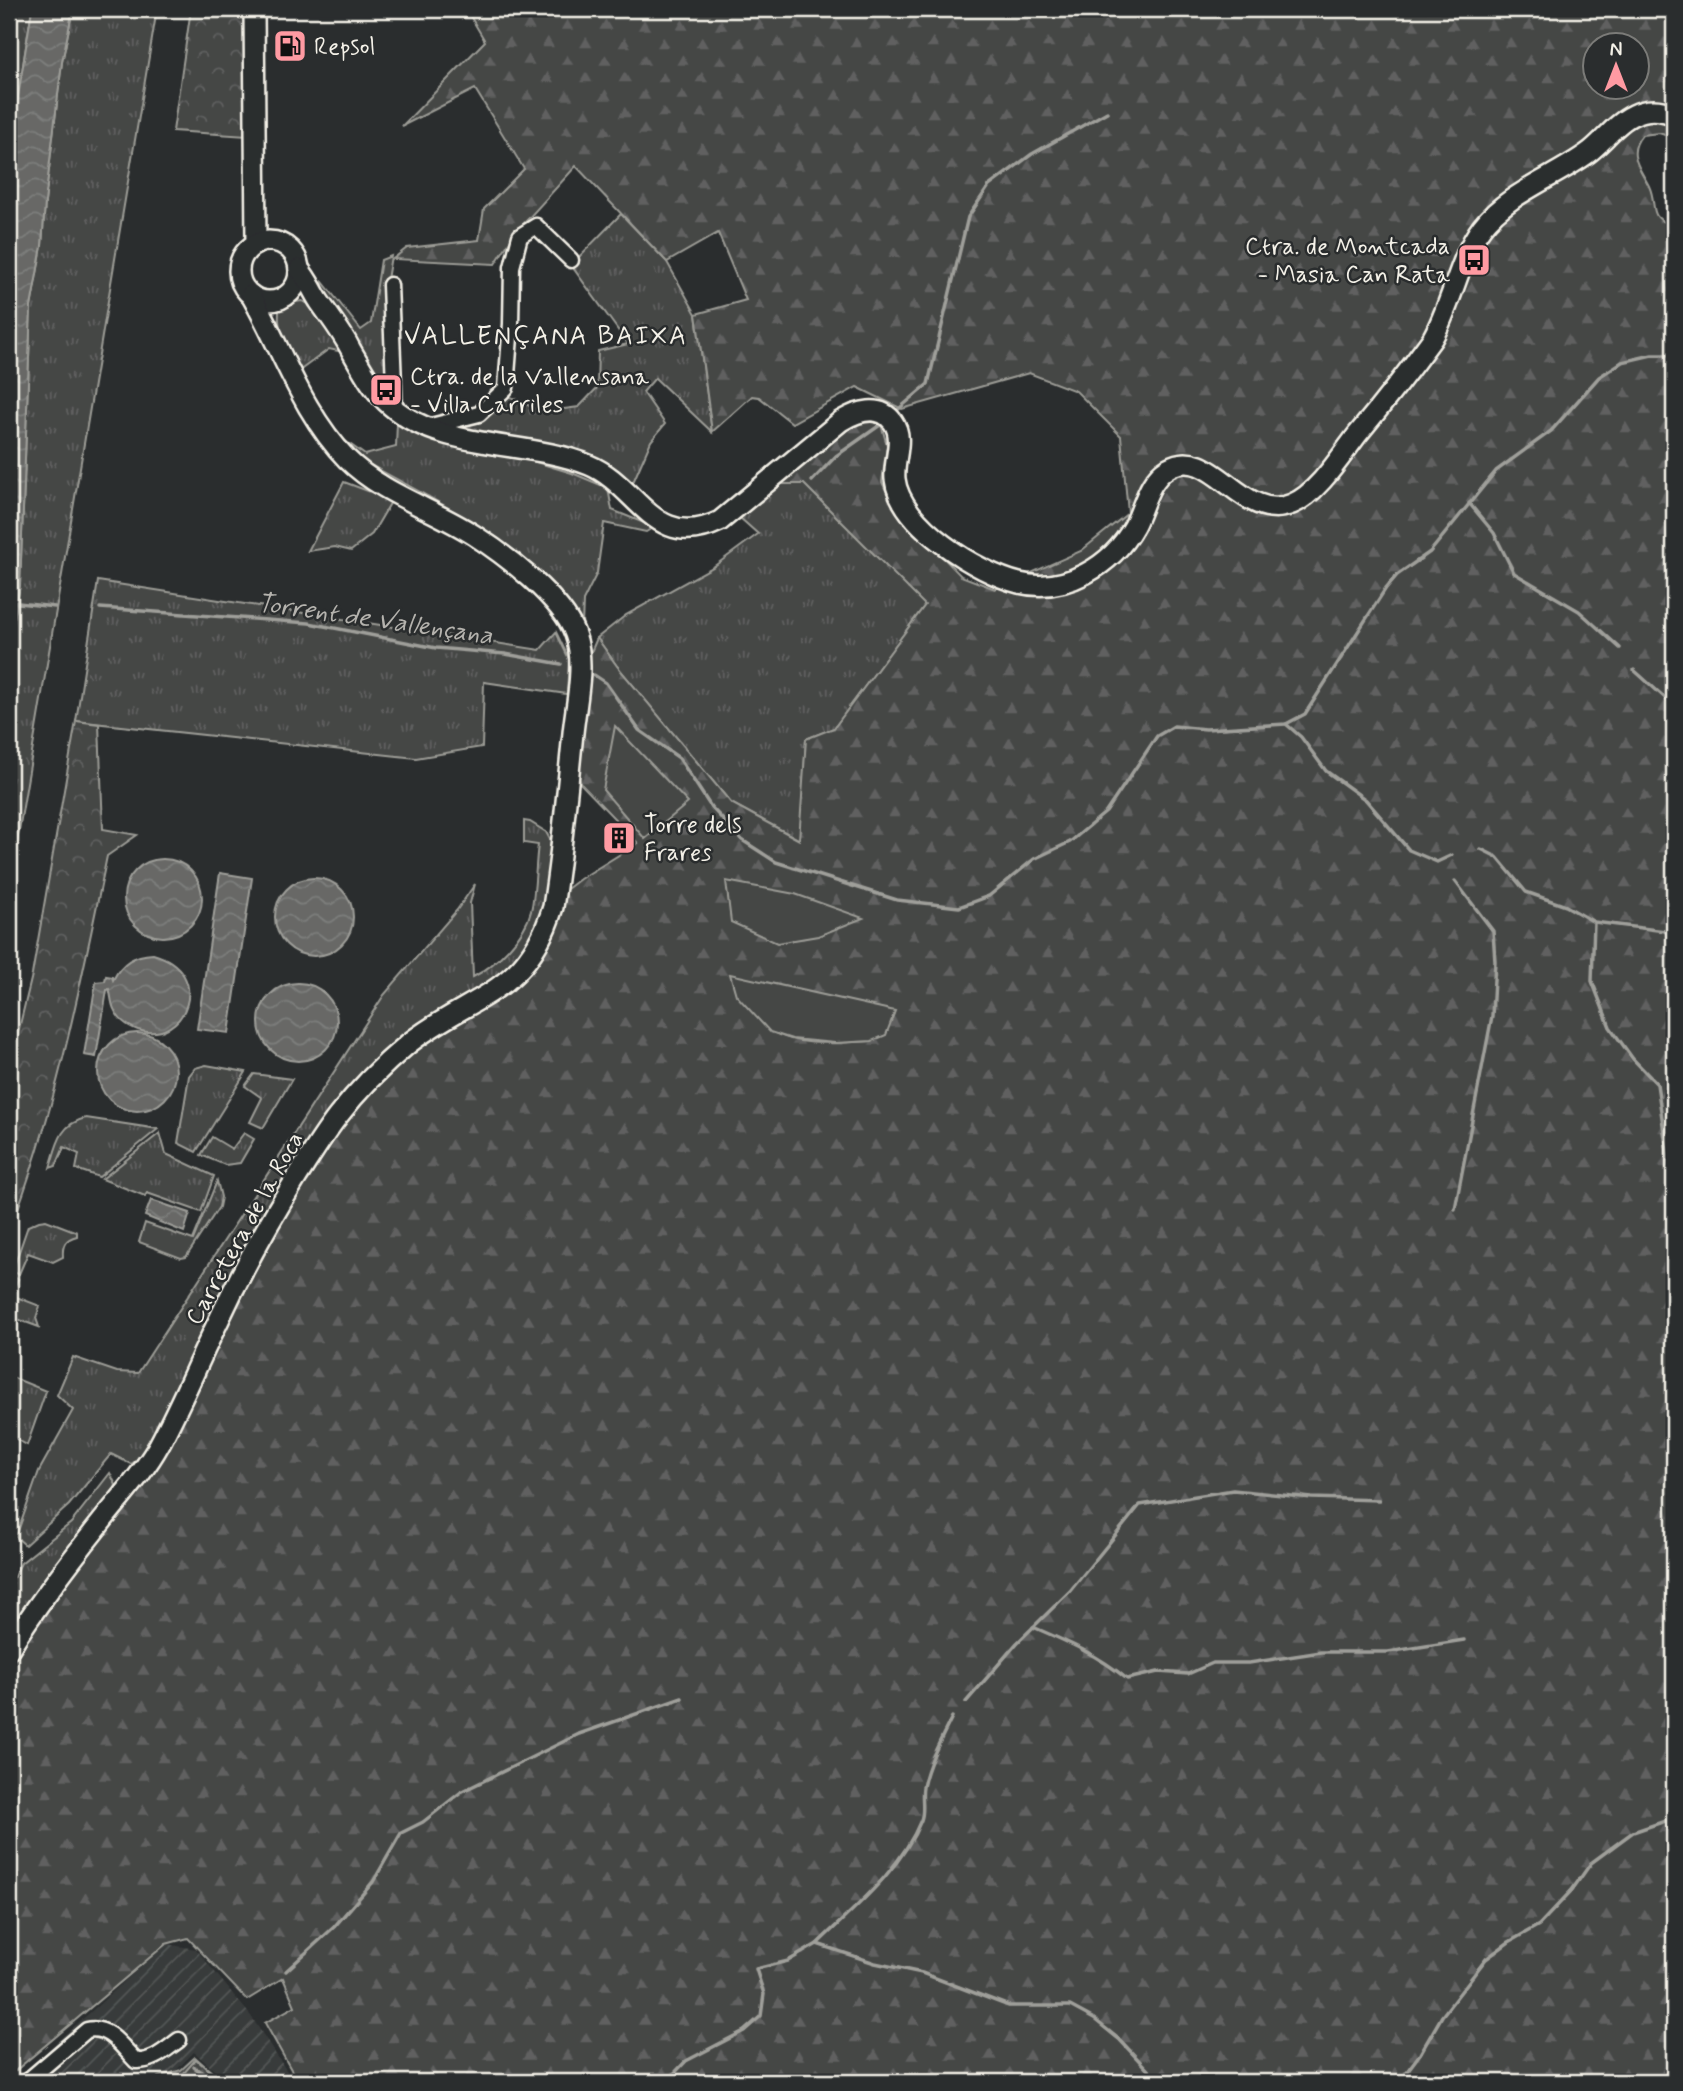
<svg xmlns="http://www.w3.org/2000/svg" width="1683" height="2091" viewBox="0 0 1683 2091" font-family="Mynerve,sans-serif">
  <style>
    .industrial { fill: url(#industrial-furrows) }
    .grass { fill: url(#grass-tufts); stroke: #9c9c96; stroke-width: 2 }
    .forest { fill: url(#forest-firs); stroke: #9c9c96; stroke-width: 2; fill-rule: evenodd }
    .park { fill: url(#park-crowns); stroke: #9c9c96; stroke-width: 2 }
    .garden { fill: #444645; stroke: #9c9c96; stroke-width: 2 }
    .water { fill: url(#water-waves); stroke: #9f9f9a; stroke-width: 2 }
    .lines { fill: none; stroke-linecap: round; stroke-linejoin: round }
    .stream { stroke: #9f9f9a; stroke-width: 3.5 }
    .street-casing { stroke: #f4f1e8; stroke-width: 19 }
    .secondary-casing { stroke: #f4f1e8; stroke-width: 24 }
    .street { stroke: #2a2d2e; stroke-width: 14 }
    .secondary { stroke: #2a2d2e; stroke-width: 19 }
    .labels { text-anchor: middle; stroke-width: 5; stroke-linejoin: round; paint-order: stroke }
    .poi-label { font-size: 24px; fill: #f4f1e8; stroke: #2a2d2e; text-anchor: start }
    .street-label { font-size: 24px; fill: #f4f1e8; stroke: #2a2d2e }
    .neighbourhood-label { font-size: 26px; letter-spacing: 2px; fill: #f4f1e8; stroke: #2a2d2e }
    .water-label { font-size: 26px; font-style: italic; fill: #b5b3ae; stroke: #2a2d2e }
  </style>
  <defs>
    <pattern id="industrial-furrows" width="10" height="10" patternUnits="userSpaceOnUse" patternTransform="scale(1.75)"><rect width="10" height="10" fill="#373a3a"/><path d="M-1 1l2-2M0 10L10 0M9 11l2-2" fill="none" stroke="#555756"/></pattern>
    <pattern id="grass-tufts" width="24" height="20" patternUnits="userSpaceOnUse" patternTransform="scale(1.75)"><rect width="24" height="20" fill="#444645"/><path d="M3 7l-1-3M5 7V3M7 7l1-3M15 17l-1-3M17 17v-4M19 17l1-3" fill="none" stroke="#606160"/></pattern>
    <pattern id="forest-firs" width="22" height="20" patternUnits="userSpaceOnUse" patternTransform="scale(1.75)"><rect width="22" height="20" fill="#444645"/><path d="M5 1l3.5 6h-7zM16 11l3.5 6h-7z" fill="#606160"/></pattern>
    <pattern id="park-crowns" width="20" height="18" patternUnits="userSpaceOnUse" patternTransform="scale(1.75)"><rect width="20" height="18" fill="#444645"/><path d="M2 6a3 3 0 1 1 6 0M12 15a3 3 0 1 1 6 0" fill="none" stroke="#606160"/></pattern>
    <pattern id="water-waves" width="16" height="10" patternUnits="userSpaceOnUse" patternTransform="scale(1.75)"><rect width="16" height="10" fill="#676866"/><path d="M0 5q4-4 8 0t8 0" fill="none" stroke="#7d7e7c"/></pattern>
  </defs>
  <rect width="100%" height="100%" fill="#2a2d2e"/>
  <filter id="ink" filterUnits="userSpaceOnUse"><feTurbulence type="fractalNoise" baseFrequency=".0143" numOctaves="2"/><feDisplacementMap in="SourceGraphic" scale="14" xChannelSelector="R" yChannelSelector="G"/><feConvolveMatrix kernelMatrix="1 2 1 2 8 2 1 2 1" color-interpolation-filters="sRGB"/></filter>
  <g filter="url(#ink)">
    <polygon class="industrial" points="166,1944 196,1949 251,2016 294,2082 227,2082 194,2052 165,2082 13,2082"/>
    <g class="grass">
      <polygon points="9,9 32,9 9,153"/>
      <path d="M 73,9 L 157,9 C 106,302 60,597 9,890 L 9,647 L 20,585 L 31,307 L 42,246 L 45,202 L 62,62 Z"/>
      <path d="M 621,214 L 667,262 L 696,314 L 712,432 L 655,378 L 643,392 L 665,424 L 651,441 L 631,487 L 607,463 L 536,444 L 449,427 C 476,424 494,420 507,395 L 542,412 L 579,407 L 597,388 L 598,351 L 628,344 L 571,265 Z"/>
      <polygon points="391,256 385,291 385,390 322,293 323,282 361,330 371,323 381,260"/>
      <path d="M 302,301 C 321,307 332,333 343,349 L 338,351 L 329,349 L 299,371 C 289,352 277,334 279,311 C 286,305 292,302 302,301 Z"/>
      <path d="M 397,422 L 442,439 L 506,453 L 572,473 L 608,488 L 612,510 L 654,527 L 646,532 L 604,523 L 597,573 L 583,601 L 582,625 C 562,600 542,573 517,553 C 465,513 403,484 346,451 L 344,440 L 365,455 L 396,447 Z"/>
      <polygon points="344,482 392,500 372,534 351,551 335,547 308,551"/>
      <polygon points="780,484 804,484 925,605 834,728 806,739 800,840 731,803 617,666 597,638 626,615 713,567 758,534 739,517"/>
      <polygon points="98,581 540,650 556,632 569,659 567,694 484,682 482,747 416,758 76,721"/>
      <path d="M 524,821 L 530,822 L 546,832 L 553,845 L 542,919 L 524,950 L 498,977 L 362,1077 L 142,1457 L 131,1464 L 111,1454 L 69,1505 L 25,1545 L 16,1537 L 39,1471 L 73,1410 L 57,1395 L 73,1357 L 117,1372 L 138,1373 L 384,995 L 457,910 L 475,884 L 470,903 L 473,977 C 495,966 525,936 531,911 C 536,890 535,866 538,845 L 524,843 Z"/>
      <polygon points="206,1065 246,1072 196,1152 178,1143 189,1076 195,1068"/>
      <polygon points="254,1074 292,1079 263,1128 250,1122 262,1098 245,1086"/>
      <path d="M 86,1118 L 158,1129 L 99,1177 L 76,1169 L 79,1154 L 64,1147 L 56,1166 L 50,1168 C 57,1145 59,1124 86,1118 Z"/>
      <polygon points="160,1133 166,1154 214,1176 201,1212 147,1193 145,1196 102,1179"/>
      <polygon points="244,1133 254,1139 240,1163 225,1165 201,1155 212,1137 232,1149"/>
      <polygon points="217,1181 221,1197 219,1207 186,1257 181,1258 139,1242 145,1223 193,1240"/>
      <path d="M 39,1221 L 46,1220 L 77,1232 L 77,1236 C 65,1239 62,1245 63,1257 L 53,1262 L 28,1253 L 19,1274 L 12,1272 L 28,1226 Z"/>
      <polygon points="9,1276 18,1279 11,1295 40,1306 36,1318 39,1327 9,1316"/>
      <polygon points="9,1376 46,1391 27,1445 9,1435"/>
      <polygon points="110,1473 116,1485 111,1501 9,1636 9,1586 21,1563 71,1523"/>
      <polygon points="195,2057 223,2082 196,2060 179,2082 156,2082 158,2077 181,2070"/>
    </g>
    <g class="forest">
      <path d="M 466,9 L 1674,9 L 1674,138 L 1659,133 L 1642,135 C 1626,154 1640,168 1649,186 C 1658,205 1646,219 1674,225 L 1674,2082 L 298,2082 L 265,2023 L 295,2006 L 283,1978 L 247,2000 L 188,1938 L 166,1944 L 9,2076 L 9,1670 L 37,1621 L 169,1447 L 216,1346 L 295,1196 L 346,1119 L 396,1067 L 442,1030 L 530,970 L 554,931 L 563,892 L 580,879 L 638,843 L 581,784 L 576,768 L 588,659 L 597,638 L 617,666 L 731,803 L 799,840 L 806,739 L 834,728 L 925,605 L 804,484 L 780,484 L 832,436 L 859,422 L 880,421 L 887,445 L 882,482 L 894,507 L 961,576 L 995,589 L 1081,551 L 1128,513 L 1121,436 L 1076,391 L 1029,373 L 902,409 L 857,387 L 792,423 L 759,397 L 752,396 L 712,432 L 696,314 L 746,300 L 718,233 L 667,262 L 576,166 L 515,233 L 495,264 L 393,259 L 407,248 L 479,240 L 484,209 L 524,169 L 475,89 L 402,126 L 485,41 ZM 1596,46 L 1638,46 L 1638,88 L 1596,88 ZM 761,1022 L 872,1041 C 839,1043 784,1049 761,1022 Z"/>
      <polygon points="196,2059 221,2082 176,2082"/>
    </g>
    <g class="park">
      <polygon points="191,9 246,9 247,136 173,131"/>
      <path d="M 76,721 L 99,724 L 103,829 L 137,835 L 107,856 C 81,983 56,1111 9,1233 L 9,1070 L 32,975 Z"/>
    </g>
    <g class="garden">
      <polygon points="615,726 688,803 645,839 603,790"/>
      <polygon points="726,881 795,894 863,918 818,936 777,943 731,922"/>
      <polygon points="730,974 895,1011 886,1035 872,1041 835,1043 792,1039 770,1032 736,995"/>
    </g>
    <g class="water">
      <polygon points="32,9 73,9 62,62 45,202 42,246 31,307 20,585 9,647 9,153"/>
      <circle cx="163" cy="898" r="39"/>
      <polygon points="220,873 252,878 229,1033 197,1029"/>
      <circle cx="314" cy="917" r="39"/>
      <path d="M 153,954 C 215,971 186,1046 138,1030 C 127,1026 118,1019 114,1009 C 111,1003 111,993 109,989 L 107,990 L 96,1057 L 84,1055 L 96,982 L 105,981 L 106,976 L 112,977 L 113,980 C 122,962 134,955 153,954 Z"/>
      <circle cx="298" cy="1022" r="39"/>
      <circle cx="137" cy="1072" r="39"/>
      <polygon points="151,1200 190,1213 184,1232 145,1216"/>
    </g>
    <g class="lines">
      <g class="stream">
        <polyline points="894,413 928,384 968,217 989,186 1032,154 1107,112"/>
        <polyline points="812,481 836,456 883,423"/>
        <polyline points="1469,503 1494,533 1514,573 1579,611 1620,648"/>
        <polyline points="9,602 55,607"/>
        <polyline points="100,608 309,623 436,648 505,654 561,664"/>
        <polyline points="1634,670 1674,706"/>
        <polyline points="594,675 606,683 639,730 679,758 711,807 742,840 776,862 897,900 959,907 989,896 1034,859 1070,842 1106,812 1157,736 1174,726 1206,729 1286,724 1305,714 1386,588 1397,575 1430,552 1496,471 1551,431 1599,377 1622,362 1652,355 1674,355"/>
        <polyline points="1286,724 1301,737 1326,771 1366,800 1409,850 1437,862 1452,855"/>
        <polyline points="1481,849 1497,857 1526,892 1566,906 1594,922 1665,931 1674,938"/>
        <polyline points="1455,881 1493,931 1495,961 1492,1016 1455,1209"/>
        <polyline points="1594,922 1592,981 1610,1027 1633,1059 1657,1084 1674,1199"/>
        <path d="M 1033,1627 C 1068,1642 1098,1655 1127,1679 L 1158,1672 L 1188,1674 L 1213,1663 L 1249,1663 L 1321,1652 L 1388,1652 L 1464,1640"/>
        <polyline points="966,1702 1017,1643 1070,1591 1140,1505 1233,1490 1312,1498 1379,1500"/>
        <path d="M 817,1944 C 855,1907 901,1870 921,1820 C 925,1810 921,1798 923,1787 C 928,1763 941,1739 952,1717"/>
        <polyline points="286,1971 334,1927 373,1882 401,1833 423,1822 461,1792 579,1734 682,1698"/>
        <polyline points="194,2067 209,2078 212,2082"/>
        <polyline points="666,2082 686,2061 744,2031 761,2016 764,1994 756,1969 788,1961 817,1944 875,1963 922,1973 1009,2006 1070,2006 1094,2019 1120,2040 1159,2082"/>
        <polyline points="1399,2082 1420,2054 1442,2016 1486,1959 1509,1942 1539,1925 1572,1890 1591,1863 1633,1832 1674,1818"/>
      </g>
      <defs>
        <g id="street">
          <polyline points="390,285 395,409"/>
          <polyline points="427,427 479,414 506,388 511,324 512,267 520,236 536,226 571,260"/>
          <path d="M 26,2082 L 87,2030 C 109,2025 122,2047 136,2061 C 153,2062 165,2050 179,2040"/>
        </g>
        <g id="secondary">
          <polyline points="254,9 256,244"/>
          <circle cx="269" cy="271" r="30"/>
          <path d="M 299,269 C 308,279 312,290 319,301 C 330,317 342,332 351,350 C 362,369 373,391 391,406 C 443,451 528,440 589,465 C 638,485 654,553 720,521 L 841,421 C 858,411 880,404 893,422 C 905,439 893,460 895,479 C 900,525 978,573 1019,583 C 1065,594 1112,566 1134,526 C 1144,507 1148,480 1168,468 C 1212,442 1242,525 1292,504 C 1317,494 1341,456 1357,435 C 1383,404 1408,372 1432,339 C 1452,305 1459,257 1482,227 C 1508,193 1554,178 1588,153 C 1603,142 1616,123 1633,115 C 1647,108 1661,109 1674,115"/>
          <path d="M 9,1649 C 36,1606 67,1565 99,1525 C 119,1499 143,1474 159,1445 C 180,1406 197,1365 216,1326 C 240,1274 267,1225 297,1177 C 310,1157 323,1135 338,1116 C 358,1090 383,1065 408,1044 C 471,994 526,996 553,907 C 562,850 567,791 573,733 C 576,702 586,664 575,634 C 562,598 505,555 474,535 C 432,508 382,494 347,459 C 302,413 282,349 251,295"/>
        </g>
      </defs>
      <use href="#street" class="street-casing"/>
      <use href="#secondary" class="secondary-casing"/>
      <use href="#street" class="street"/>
      <use href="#secondary" class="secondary"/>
    </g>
  </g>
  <defs>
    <symbol id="fuel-square" viewBox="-11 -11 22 22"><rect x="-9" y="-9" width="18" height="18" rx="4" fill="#ff9aa2" stroke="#2a2d2e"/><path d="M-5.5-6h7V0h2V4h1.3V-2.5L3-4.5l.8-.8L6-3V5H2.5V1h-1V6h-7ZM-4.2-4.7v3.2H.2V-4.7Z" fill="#111"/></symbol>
    <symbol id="bus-square" viewBox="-11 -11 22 22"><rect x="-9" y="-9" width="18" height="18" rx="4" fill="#ff9aa2" stroke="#2a2d2e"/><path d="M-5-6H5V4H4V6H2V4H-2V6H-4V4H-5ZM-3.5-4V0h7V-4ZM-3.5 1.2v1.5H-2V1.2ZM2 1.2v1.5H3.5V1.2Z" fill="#111"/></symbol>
    <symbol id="building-square" viewBox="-11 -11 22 22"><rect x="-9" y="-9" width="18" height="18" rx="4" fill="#ff9aa2" stroke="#2a2d2e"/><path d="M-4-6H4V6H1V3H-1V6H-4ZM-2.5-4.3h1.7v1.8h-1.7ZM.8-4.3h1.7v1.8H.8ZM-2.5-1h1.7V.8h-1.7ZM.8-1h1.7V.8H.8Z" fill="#111"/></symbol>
  </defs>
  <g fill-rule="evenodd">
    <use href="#fuel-square" x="271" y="27" width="38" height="38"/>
    <use href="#bus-square" x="1455" y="241" width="38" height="38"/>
    <use href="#bus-square" x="367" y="371" width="38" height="38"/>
    <use href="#building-square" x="600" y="819" width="38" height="38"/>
  </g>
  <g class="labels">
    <g class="poi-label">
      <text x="314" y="54">Repsol</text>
      <text x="1450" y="254" text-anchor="end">Ctra. de Montcada<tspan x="1450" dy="28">- Masia Can Rata</tspan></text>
      <text x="410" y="384">Ctra. de la Vallensana<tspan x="410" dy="28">- Villa Carriles</tspan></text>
      <text x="644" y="832">Torre dels<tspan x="644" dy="28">Frares</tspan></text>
    </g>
    <g class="street-label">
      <text transform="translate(244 1228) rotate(-61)" y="8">Carretera de la Roca</text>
    </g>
    <g class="neighbourhood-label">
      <text x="546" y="344">VALLENÇANA BAIXA</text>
    </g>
    <g class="water-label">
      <text transform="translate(375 618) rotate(8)" y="9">Torrent de Vallençana</text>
    </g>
  </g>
  <rect width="1683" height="2091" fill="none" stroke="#2a2d2e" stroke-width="35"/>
  <rect x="18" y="18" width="1648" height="2056" fill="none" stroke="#f4f1e8" stroke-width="2.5" filter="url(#ink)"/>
  <g transform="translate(1616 66)"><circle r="33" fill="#2a2d2e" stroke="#7b7b78" stroke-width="2"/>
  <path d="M0-5L12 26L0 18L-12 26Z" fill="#ff9aa2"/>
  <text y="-10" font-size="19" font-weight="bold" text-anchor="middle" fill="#f4f1e8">N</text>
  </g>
</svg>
